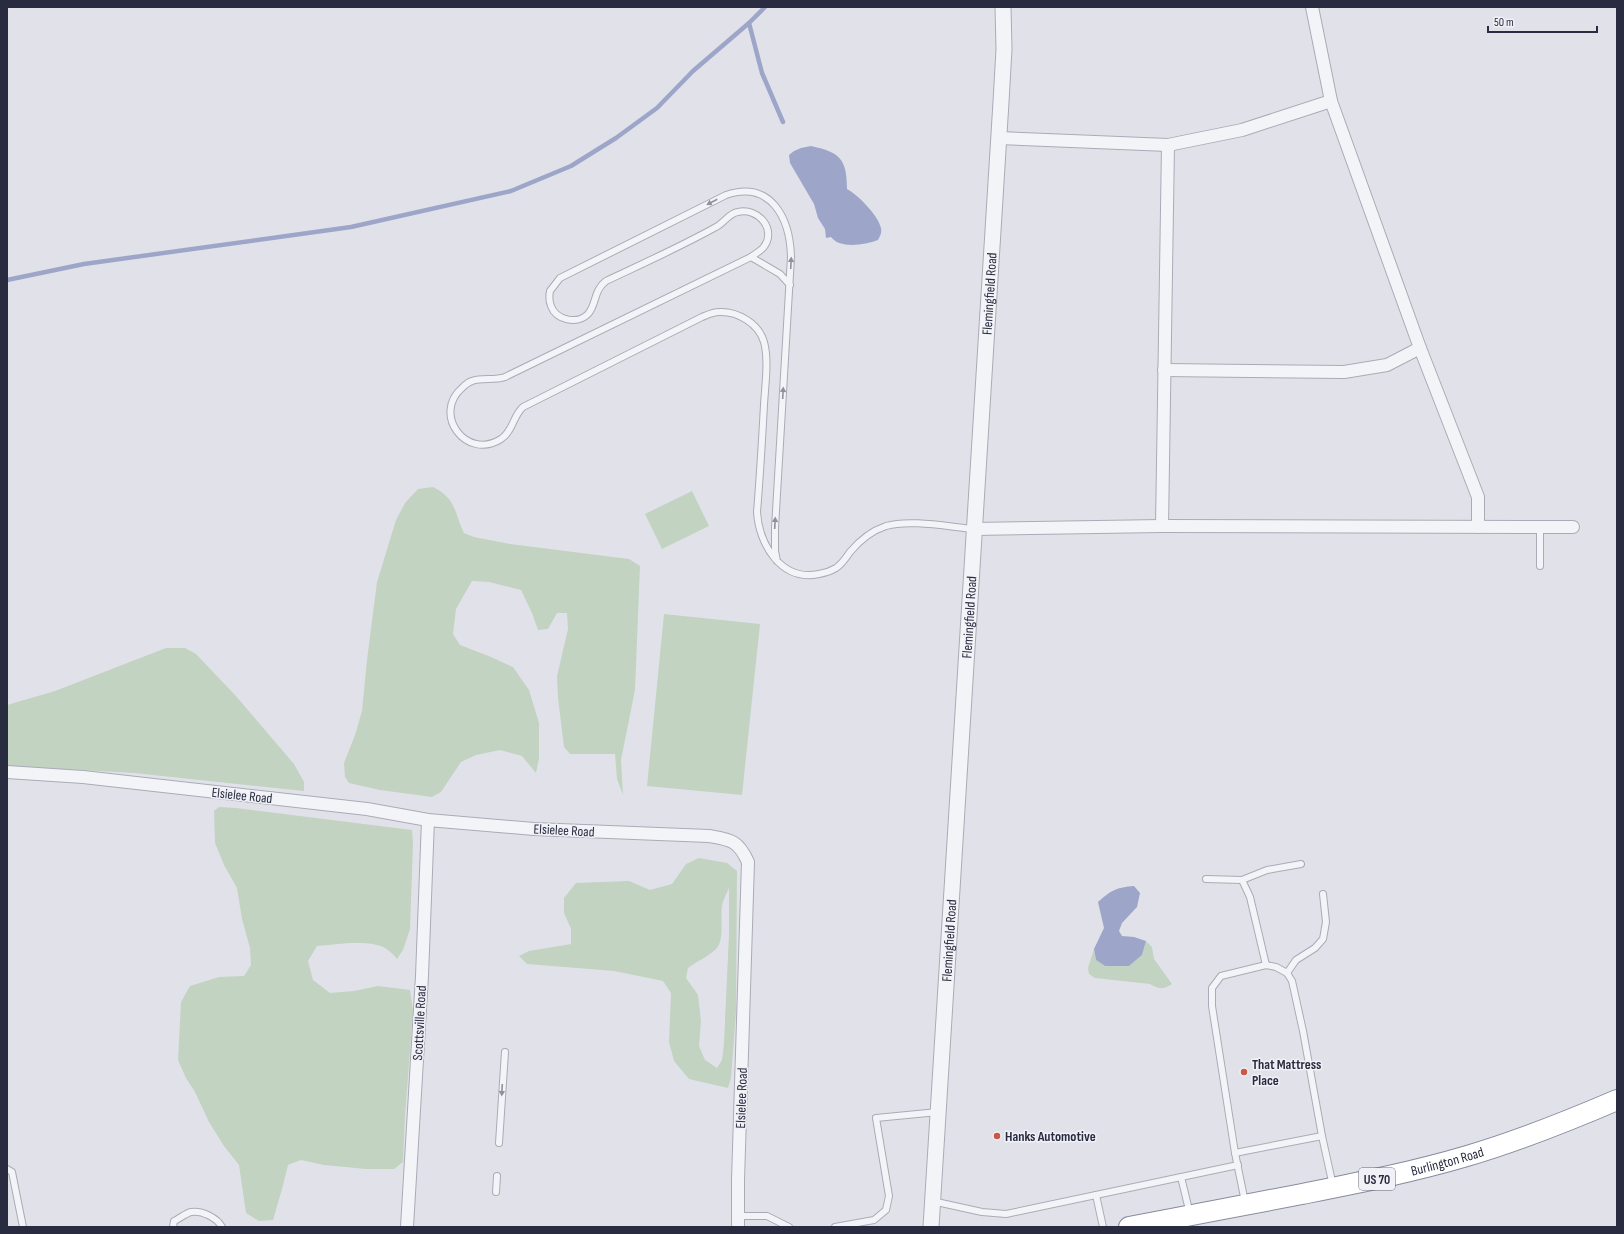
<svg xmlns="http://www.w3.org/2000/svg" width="1624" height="1234" viewBox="0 0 1624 1234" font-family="'Sofia Sans Condensed',sans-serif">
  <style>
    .green { fill: #c2d3c2; fill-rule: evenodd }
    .water { fill: #9da6c8 }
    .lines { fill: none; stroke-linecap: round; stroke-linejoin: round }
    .stream { stroke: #9da6c8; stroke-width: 4.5 }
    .service-casing { stroke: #aaabb6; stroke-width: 8 }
    .minor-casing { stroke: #aaabb6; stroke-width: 14 }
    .tertiary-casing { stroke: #aaabb6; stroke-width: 17 }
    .trunk-casing { stroke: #888b9f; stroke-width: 22 }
    .service { stroke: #f3f4f7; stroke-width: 6 }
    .minor { stroke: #f3f4f7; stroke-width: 12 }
    .tertiary { stroke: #f3f4f7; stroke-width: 15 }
    .trunk { stroke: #fff; stroke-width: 20 }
    .oneway { fill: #8e909c }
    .poi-dot { fill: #ca5749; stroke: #f0f1f6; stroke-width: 1.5 }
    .labels { text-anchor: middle; stroke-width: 3; stroke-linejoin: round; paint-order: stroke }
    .shield { fill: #f0f1f6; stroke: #656777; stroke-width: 1 }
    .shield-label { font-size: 13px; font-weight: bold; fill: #292c40 }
    .street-label { font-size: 14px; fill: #292c40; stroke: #f0f1f6 }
    .poi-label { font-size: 14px; font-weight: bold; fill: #292c40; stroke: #f0f1f6; text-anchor: start }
  </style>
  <rect width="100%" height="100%" fill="#e1e2e9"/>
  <g class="green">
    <path d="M 433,487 C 456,498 454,512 464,533 L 474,537 L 510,544 L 629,559 L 640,566 L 635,690 L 621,760 L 623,795 L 617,779 L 615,754 L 570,754 L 564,747 L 558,698 L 557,676 L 568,629 L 567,613 L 557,613 L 548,629 L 538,630 L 532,613 L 521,590 L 489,582 L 472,581 L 456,609 L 453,634 L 460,645 L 491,657 L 513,667 L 529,690 L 539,723 L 539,758 L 536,773 L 522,756 L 500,750 L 476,755 L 461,762 L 441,792 L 432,797 L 380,790 L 349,783 L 345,777 L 344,763 L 355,735 L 362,711 L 367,660 L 377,582 L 396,520 L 405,503 L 418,489 Z"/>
    <polygon points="692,491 709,526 662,549 645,514"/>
    <polygon points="664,614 760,624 742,795 647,786"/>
    <polygon points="166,648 185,648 196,654 235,695 294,764 304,782 304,791 134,773 7,766 7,705 55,691"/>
    <path d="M 219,807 L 236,808 L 412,830 L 413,843 L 410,929 L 403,950 L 397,959 C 394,955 390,951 385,948 C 367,939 336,945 317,946 L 308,961 L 313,980 L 330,993 L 354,991 L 378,986 L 410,990 L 413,1011 L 405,1116 L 403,1162 L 394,1169 L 366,1169 L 324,1165 L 301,1160 L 288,1165 L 282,1189 L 273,1220 L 259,1221 L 246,1213 L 239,1165 L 224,1146 L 209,1122 L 195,1092 L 186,1078 L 178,1060 L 181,1002 L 190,986 L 219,977 L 244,976 L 251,965 L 250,948 L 242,919 L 237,888 L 224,865 L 215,843 L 214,811 Z"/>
    <path d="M 699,858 L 727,863 L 737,871 L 736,1012 L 731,1078 L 728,1088 L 689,1079 L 674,1061 L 669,1042 L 671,993 L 663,981 L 614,971 L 527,964 L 519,956 L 529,951 L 571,944 L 571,929 L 564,913 L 564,898 L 576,883 L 629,881 L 650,890 L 672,884 L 686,864 ZM 729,888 L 729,934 L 724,1043 L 722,1060 L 717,1068 L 705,1060 L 699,1046 L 701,1021 L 698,995 L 686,978 L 688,968 C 697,961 708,957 716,949 C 725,940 720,917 722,906 C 723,900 727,893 729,888 Z"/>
    <path d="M 1146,941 L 1152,947 L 1154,959 L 1172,984 C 1163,990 1158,989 1150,984 L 1095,978 L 1089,974 L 1088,968 L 1094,949 L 1096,960 L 1105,966 L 1129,966 L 1142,955 Z"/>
  </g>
  <g class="water">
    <path d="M 811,146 C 839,152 847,158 847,189 C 858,195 878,215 881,228 C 882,233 880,236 878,240 C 867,244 851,247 839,243 C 836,242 833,239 831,237 L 826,238 L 825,229 L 818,218 L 814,204 L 790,163 L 789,155 L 794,151 L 801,148 Z"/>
    <path d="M 1134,886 L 1140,893 L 1137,907 L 1122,923 L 1119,931 L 1122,936 L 1134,937 L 1146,941 L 1142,955 L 1129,966 L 1105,966 L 1096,960 L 1094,949 L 1104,928 L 1098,902 C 1110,891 1117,887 1134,886 Z"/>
  </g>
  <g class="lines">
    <g class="stream">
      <polyline points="749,23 762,73 783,122"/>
      <polyline points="7,280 84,264 351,227 511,191 571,166 616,138 657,108 693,71 749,23 765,7"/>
    </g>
    <defs>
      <g id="service">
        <polyline points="751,257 780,274 790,285"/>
        <path d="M 777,561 L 775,551 L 775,528 L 791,257 C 790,218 771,180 726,195 L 560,278 L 550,291 C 549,296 549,301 551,306 C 556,320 577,325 588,314 C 597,304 593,291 606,281 C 642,264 680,247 716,227 C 724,223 729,213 738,212 C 758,207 778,230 763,248 C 760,251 755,254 751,257 L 505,377 C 494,381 482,377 472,381 C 468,382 465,385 462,388 C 432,414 466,461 501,439 C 513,431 513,416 523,407 L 702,317 C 707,315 713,312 719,312 C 738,311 759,324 764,342 C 769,360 765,386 764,405 C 762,441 760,476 757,512 C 759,544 781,582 819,574 C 825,573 831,571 836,568 C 842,564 846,558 850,552 C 860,540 871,531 886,526 C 910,519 949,527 974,529"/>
        <polyline points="1540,566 1540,527"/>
        <polyline points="1206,879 1242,880 1250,897 1266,965"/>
        <polyline points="1242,880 1267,870 1301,864"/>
        <polyline points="1287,973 1296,960 1315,948 1323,939 1326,922 1323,894"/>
        <polyline points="499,1143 505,1052"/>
        <polyline points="1235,1153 1212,1006 1212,988 1221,976 1266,965 1276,967 1287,973 1292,981 1303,1031 1322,1136"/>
        <polyline points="7,1169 12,1172 23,1227"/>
        <polyline points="1181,1177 1190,1214"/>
        <polyline points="496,1192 497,1176"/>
        <polyline points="1096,1195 1103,1227"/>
        <polyline points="932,1201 982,1212 1006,1214 1238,1165"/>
        <polyline points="1245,1202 1235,1153 1322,1136 1333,1186"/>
        <polyline points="738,1216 767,1216 789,1227"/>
        <path d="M 173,1227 L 174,1221 C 179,1219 186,1213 191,1212 C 202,1210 217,1218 222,1227"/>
        <polyline points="835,1227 874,1220 886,1210 889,1196 876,1118 938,1112"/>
      </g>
      <g id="minor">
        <polyline points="1312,7 1331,101 1420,348 1478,497 1478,527"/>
        <polyline points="999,138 1168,145 1242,130 1331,101"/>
        <polyline points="1164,370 1344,372 1387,365 1420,348"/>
        <polyline points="1162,526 1168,145"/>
        <polyline points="974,529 1162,526 1573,527"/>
        <path d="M 7,772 L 83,777 L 367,809 L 428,820 L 534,829 L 709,836 C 731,840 738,840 748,862 L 738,1180 L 738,1227"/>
        <polyline points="407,1227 422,976 428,820"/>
      </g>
      <g id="tertiary">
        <path id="s1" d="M 931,1227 L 1001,102 L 1004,49 L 1003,7"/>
      </g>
      <g id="trunk">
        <path id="s2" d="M 1129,1227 C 1187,1216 1244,1205 1302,1194 C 1357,1183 1413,1172 1467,1156 C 1518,1141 1568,1121 1617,1100"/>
      </g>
    </defs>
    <use href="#service" class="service-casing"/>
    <use href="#minor" class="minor-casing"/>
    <use href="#tertiary" class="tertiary-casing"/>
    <use href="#trunk" class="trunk-casing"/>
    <use href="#service" class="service"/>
    <use href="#minor" class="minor"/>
    <use href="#tertiary" class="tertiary"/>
    <use href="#trunk" class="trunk"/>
  </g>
  <defs><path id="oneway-solid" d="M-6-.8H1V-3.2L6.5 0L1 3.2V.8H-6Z"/></defs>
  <g class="oneway">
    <use href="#oneway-solid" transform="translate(712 202) rotate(152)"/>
    <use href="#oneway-solid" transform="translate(791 263) rotate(-87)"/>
    <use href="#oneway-solid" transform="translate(783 393) rotate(-87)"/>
    <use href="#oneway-solid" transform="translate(775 523) rotate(-87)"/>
    <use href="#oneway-solid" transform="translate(502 1090) rotate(93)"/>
  </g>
  <g class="poi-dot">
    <circle cx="1244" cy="1072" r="4"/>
    <circle cx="997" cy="1136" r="4"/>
  </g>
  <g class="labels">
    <rect class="shield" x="1359" y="1168" width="36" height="22" rx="3"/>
    <g class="shield-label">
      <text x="1377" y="1184">US 70</text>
    </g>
    <g class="street-label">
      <text dy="5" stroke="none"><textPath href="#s1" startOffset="935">Flemingfield Road</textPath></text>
      <text dy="5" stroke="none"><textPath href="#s1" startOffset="611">Flemingfield Road</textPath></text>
      <text transform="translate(242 795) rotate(6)" y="5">Elsielee Road</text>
      <text transform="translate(564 830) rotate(3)" y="5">Elsielee Road</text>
      <text dy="5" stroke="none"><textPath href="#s1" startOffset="287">Flemingfield Road</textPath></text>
      <text transform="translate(419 1023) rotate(-87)" y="5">Scottsville Road</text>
      <text transform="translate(741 1098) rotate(-88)" y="5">Elsielee Road</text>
      <text dy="5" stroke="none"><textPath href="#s2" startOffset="325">Burlington Road</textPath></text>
    </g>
    <g class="poi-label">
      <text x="1252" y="1069">That Mattress<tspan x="1252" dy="16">Place</tspan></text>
      <text x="1005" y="1141">Hanks Automotive</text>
    </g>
  </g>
  <rect width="1624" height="1234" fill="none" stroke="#292c40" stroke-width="16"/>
  <path d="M1488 26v6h109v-6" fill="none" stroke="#292c40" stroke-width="2"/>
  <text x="1494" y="26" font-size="12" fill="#292c40" stroke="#f0f1f6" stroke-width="3" paint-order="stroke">50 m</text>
</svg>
